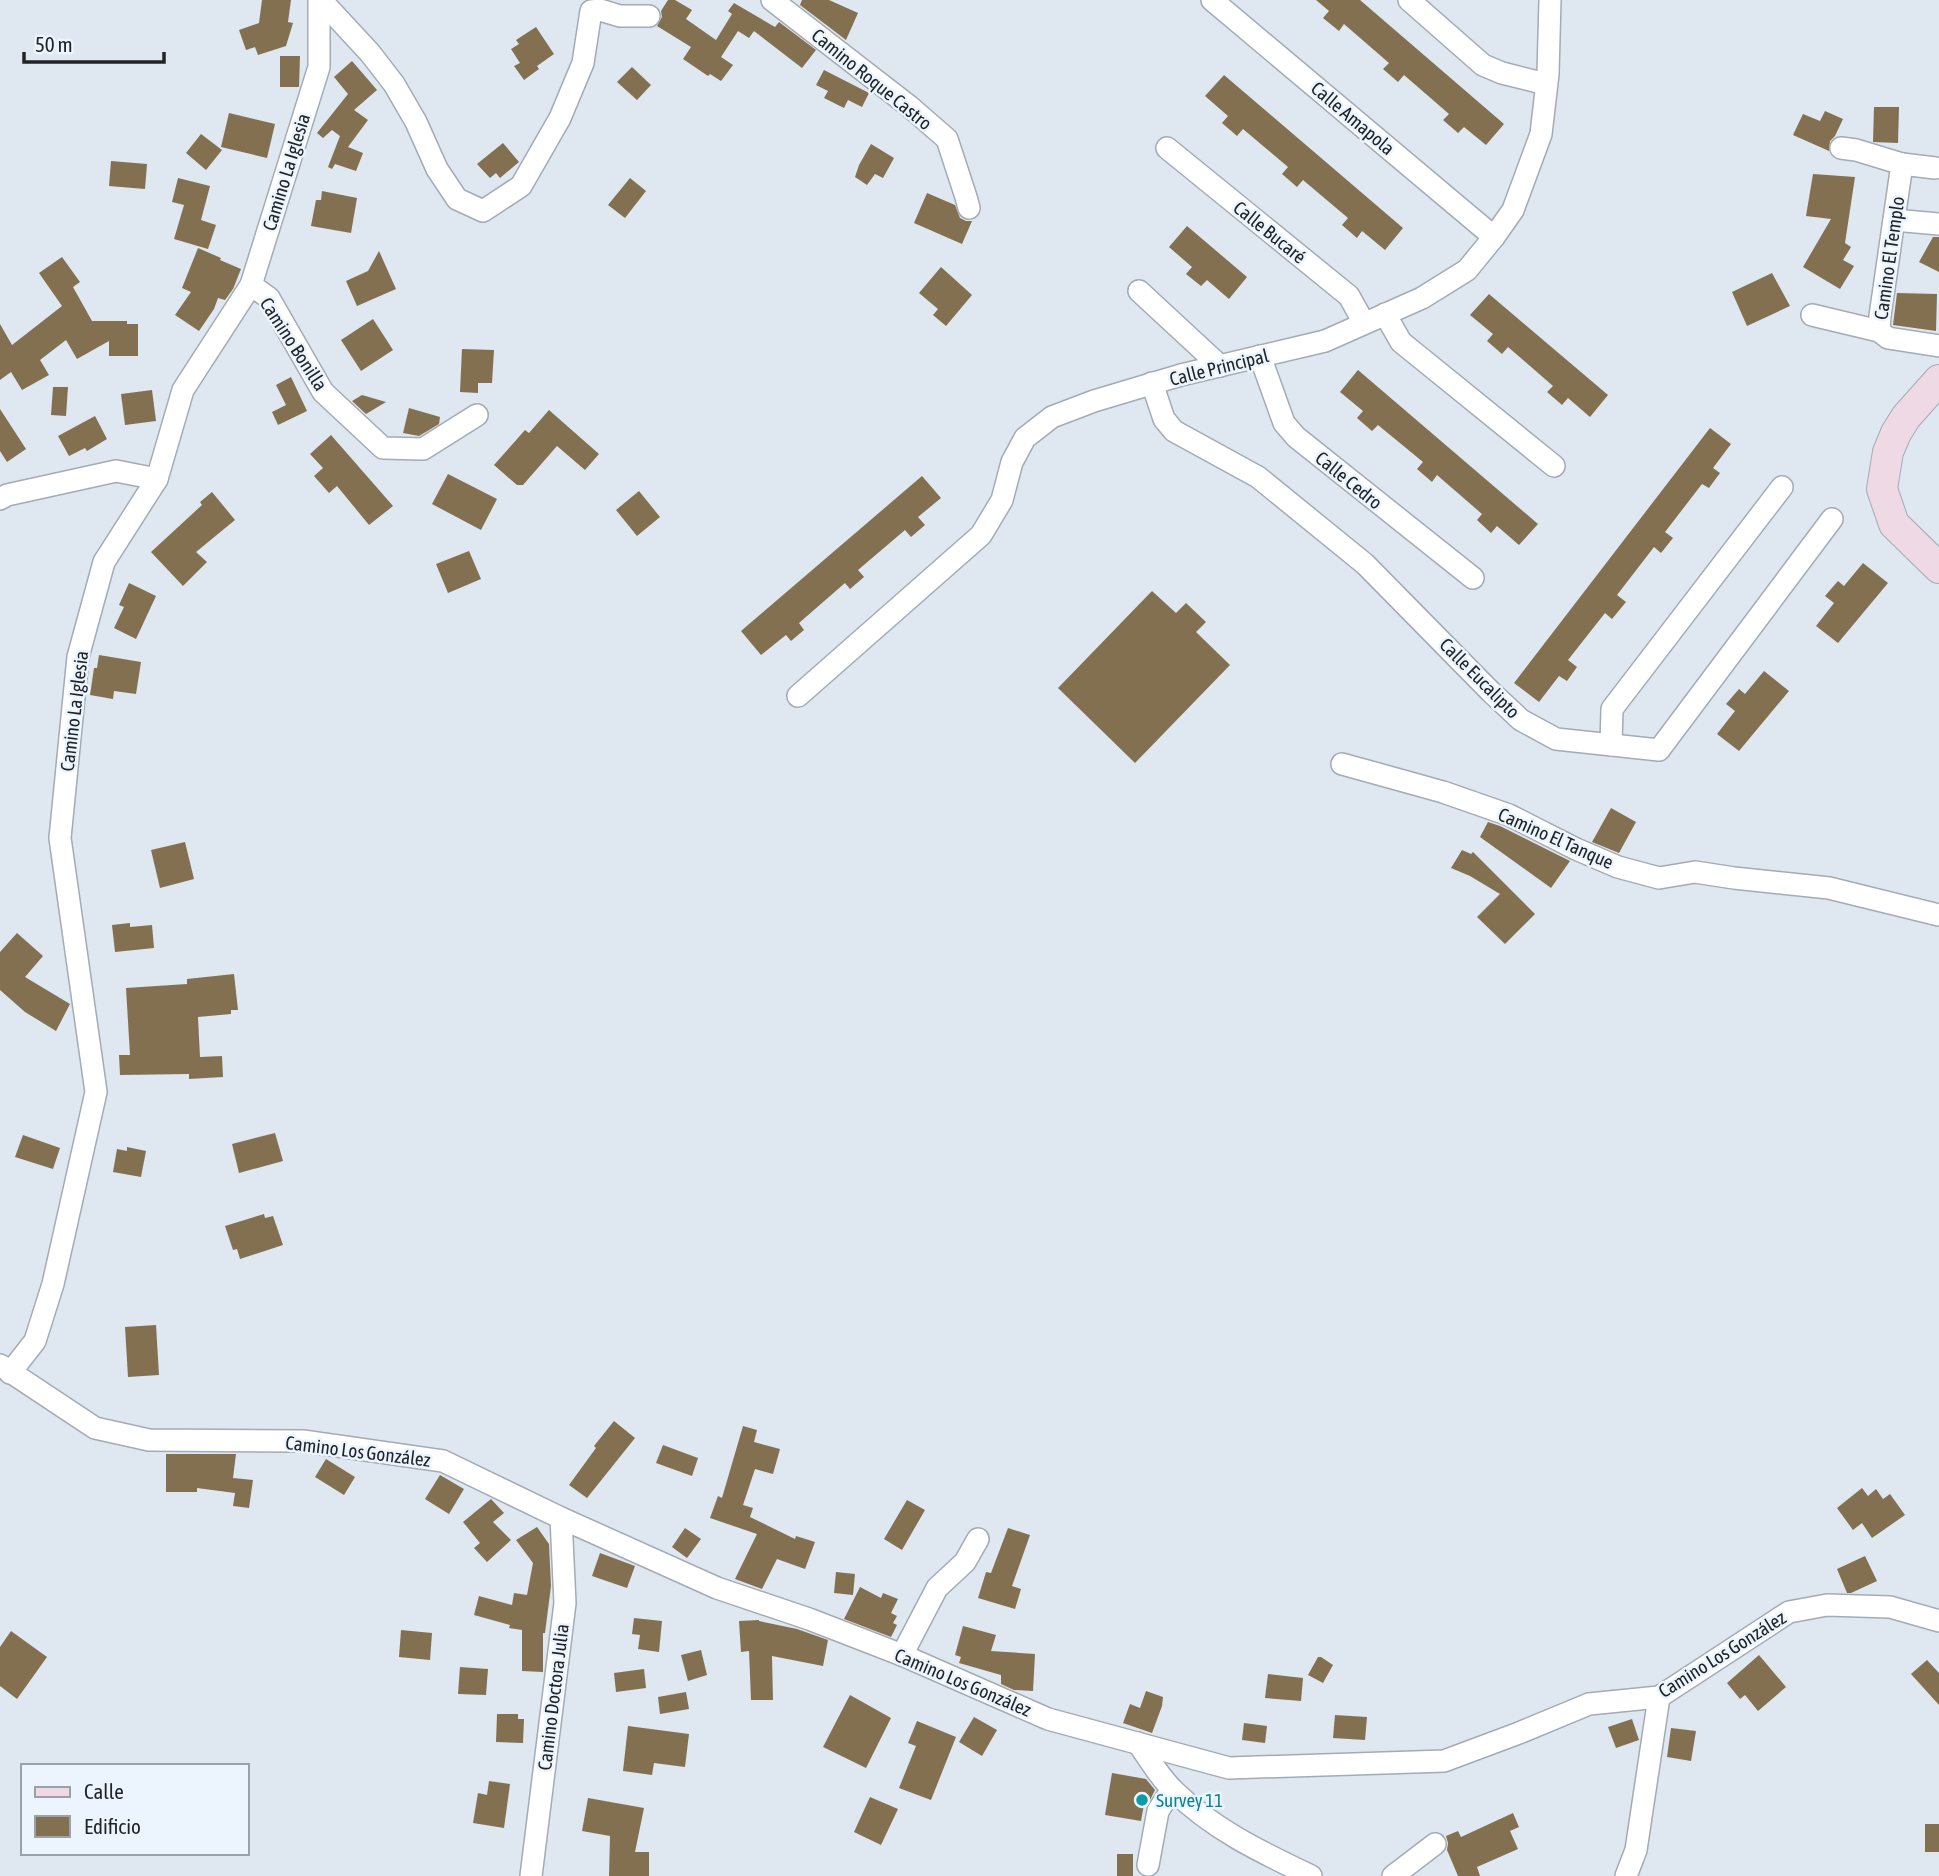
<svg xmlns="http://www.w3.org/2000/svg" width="1939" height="1876" viewBox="0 0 1939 1876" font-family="'Asap Condensed',sans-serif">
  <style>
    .building { fill: #837050 }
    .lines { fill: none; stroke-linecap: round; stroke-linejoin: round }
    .street-casing { stroke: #a3abb4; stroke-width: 24 }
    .secondary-casing { stroke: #a3abb4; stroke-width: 32 }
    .street { stroke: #fff; stroke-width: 21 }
    .secondary { stroke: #eed9e5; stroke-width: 30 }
    .culture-dot { fill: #0f9aa8; stroke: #ecf5fe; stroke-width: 2.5 }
    .labels { text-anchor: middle; stroke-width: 5; stroke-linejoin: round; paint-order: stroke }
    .street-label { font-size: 19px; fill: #212427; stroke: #ecf5fe }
    .culture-label { font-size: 19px; fill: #0d838f; stroke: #ecf5fe; text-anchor: start }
  </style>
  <rect width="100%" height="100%" fill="#dfe7f1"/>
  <g class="building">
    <polygon points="262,0 291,0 288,22 293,23 286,46 258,55 255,47 246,50 239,30 259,23"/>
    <polygon points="668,0 675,0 692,10 686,19 716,40 732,14 728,11 734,3 775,27 779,22 816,50 802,68 754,31 749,38 738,31 721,57 733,65 721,81 710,74 708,76 683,59 691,47 657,26 662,17 661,11"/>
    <polygon points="802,0 829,0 858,13 846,40 800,5"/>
    <polygon points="1316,0 1360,0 1504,124 1486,145 1464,127 1458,133 1443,120 1449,114 1404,75 1398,82 1383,69 1389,63 1344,24 1339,31 1323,18 1329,11"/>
    <polygon points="536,27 554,54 537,66 539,69 524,80 514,66 520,63 511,49 519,44 516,40"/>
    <polygon points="280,56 300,56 299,87 280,87"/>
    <polygon points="352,61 377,90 354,110 368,120 348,147 363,153 356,171 335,164 332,169 328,167 340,136 332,130 323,138 317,133 348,94 334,77"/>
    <polygon points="632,67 651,85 637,100 617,82"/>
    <polygon points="824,70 869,93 862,107 848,100 844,108 824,98 828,91 816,85"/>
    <polygon points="1224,75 1403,228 1385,250 1362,231 1357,238 1342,225 1348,218 1303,180 1297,187 1282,174 1288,167 1243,129 1237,136 1222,123 1228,116 1205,96"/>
    <polygon points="1874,107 1899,107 1898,143 1873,142"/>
    <polygon points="1825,111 1843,119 1835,136 1830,141 1829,151 1793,135 1803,114 1820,121"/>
    <polygon points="229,113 275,124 267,158 221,147"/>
    <polygon points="201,134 222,150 206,170 186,153"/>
    <polygon points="503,143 519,162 500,178 496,173 490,178 477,164"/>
    <polygon points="871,144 894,158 883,178 875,174 867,185 855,177 859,165"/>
    <polygon points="111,161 147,164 145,189 109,186"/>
    <polygon points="1813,174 1855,177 1845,243 1851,247 1843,260 1854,266 1840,289 1803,267 1831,219 1806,216"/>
    <polygon points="178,178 210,186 201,220 216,225 208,249 174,239 184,205 172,202"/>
    <polygon points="630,178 646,191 625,218 608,205"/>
    <polygon points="322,191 357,198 351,233 311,226 316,200 321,200"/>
    <polygon points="927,193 955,205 960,218 966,221 972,221 962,244 914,223"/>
    <polygon points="1187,226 1247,277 1229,299 1207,280 1201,286 1186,274 1192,267 1169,247"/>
    <polygon points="1933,237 1939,237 1939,272 1919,262"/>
    <polygon points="198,248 221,258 220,260 241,269 233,289 225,300 218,298 214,309 199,331 175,315 191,292 182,288"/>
    <polygon points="379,251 396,289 357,306 346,281 368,271"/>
    <polygon points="62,257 80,282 73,287 92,321 127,321 127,324 138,324 138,356 109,356 109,341 77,359 66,340 40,360 49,375 22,390 11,372 0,380 0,324 12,345 62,306 39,273"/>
    <polygon points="941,267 972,295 946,326 933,315 938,309 919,293"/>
    <polygon points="1772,273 1790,306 1747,326 1732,292"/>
    <polygon points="1897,293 1937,294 1936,331 1893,325"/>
    <polygon points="1489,294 1608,395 1590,417 1568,398 1562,405 1547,392 1553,386 1508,347 1502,354 1487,341 1493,334 1470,315"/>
    <polygon points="373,319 393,350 361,371 341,340"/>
    <polygon points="462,349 494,350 492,383 478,383 478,393 460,392"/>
    <polygon points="1358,370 1538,524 1519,545 1497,526 1491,533 1477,520 1482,514 1437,475 1432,482 1417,469 1423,462 1378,425 1372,431 1357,418 1363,411 1340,392"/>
    <polygon points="291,377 307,411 278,425 272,412 286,405 276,385"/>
    <polygon points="53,387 68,387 66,416 51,415"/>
    <polygon points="152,390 156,421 125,425 121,394"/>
    <polygon points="362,395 386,402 366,414 352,401"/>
    <polygon points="409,408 440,417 439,424 419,436 403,433"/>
    <polygon points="0,409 26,449 7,462 0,451"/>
    <polygon points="549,410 599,454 585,470 557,446 523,485 517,485 494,465 525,430 529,433"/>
    <polygon points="95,416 107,439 87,451 85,448 69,456 58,436"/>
    <polygon points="1710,428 1731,444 1713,468 1720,473 1709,488 1702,484 1665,532 1673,538 1661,553 1654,547 1617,595 1626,602 1612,619 1605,613 1568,660 1577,667 1567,681 1559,676 1539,702 1514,683"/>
    <polygon points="331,435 393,506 369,525 337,486 329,493 314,476 323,468 310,454"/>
    <polygon points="448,474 497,499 481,530 432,504"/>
    <polygon points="922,476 941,498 918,517 925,525 911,537 905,530 858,570 864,577 850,589 845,583 799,623 804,630 791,641 786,635 761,655 741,631"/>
    <polygon points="639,491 660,517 637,536 616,510"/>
    <polygon points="212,492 235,520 196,552 207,562 183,586 151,552 202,505 200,502"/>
    <polygon points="469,551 481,579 448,593 436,564"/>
    <polygon points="1863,563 1888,583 1838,643 1816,626 1834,603 1825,596 1838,581 1844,586"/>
    <polygon points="129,583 156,596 136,639 114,628 124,607 119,605"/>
    <polygon points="1152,591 1176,613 1186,603 1206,622 1196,632 1230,665 1135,763 1058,688"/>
    <polygon points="99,655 141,662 136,694 114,691 113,699 90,695 94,668 97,668"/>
    <polygon points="1764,671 1789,691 1739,751 1717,734 1735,711 1726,704 1739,689 1745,694"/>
    <polygon points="1611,808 1636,822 1619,853 1592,842"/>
    <polygon points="1488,822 1500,826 1570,861 1551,888 1480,837"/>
    <polygon points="185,842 194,879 160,888 151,850"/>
    <polygon points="1462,850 1471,854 1473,852 1535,914 1505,944 1477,917 1500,894 1470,876 1451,868"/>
    <polygon points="130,923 130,927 152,925 154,948 115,952 112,925"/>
    <polygon points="17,933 43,956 25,977 70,1004 56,1031 25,1012 0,990 0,952"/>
    <polygon points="234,974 238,1010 231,1010 231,1014 198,1017 200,1057 222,1056 223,1077 189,1079 189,1074 120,1075 119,1055 130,1055 126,988 187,984 187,979"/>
    <polygon points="275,1133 283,1161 239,1173 232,1144"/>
    <polygon points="23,1135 60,1148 53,1169 15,1157"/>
    <polygon points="127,1147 146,1151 141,1177 113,1172 117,1149 127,1151"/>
    <polygon points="264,1214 265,1218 273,1216 283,1245 240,1259 237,1249 233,1250 225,1226"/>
    <polygon points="156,1325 159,1375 128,1377 125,1327"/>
    <polygon points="614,1421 635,1438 587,1498 569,1485 596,1448 594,1446"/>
    <polygon points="743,1426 757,1430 754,1442 780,1449 773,1474 755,1469 743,1505 753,1508 750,1517 795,1539 796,1536 815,1542 805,1569 777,1559 762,1589 735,1579 757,1534 710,1518 718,1496 722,1498"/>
    <polygon points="663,1445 698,1458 692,1476 656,1463"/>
    <polygon points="166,1454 236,1454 233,1478 253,1480 249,1508 233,1506 235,1493 197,1488 197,1492 166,1492"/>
    <polygon points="326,1459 355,1477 344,1495 315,1477"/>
    <polygon points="440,1475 464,1489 449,1514 425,1499"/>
    <polygon points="1862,1488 1868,1496 1876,1489 1883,1499 1890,1494 1905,1515 1872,1538 1862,1523 1853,1530 1837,1508"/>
    <polygon points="491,1499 504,1513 493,1522 511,1540 487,1562 474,1548 480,1543 463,1522"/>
    <polygon points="907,1500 925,1510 902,1550 884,1539"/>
    <polygon points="537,1527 549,1544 551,1586 545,1633 543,1633 543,1672 522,1671 522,1630 509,1628 510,1625 474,1615 479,1596 512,1605 514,1593 527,1595 533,1563 516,1540"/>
    <polygon points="685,1528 701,1539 687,1558 672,1547"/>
    <polygon points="1008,1528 1030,1535 1012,1586 1021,1589 1015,1609 978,1598 986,1572 991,1573"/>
    <polygon points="600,1553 635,1566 627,1588 592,1576"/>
    <polygon points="1865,1556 1877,1581 1851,1593 1847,1593 1837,1569"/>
    <polygon points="836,1572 855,1574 853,1595 834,1593"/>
    <polygon points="860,1587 881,1598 883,1593 898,1599 891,1613 897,1616 893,1623 897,1625 891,1637 844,1619"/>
    <polygon points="634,1618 662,1621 659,1652 638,1649 640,1635 632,1634"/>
    <polygon points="759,1620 759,1621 797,1629 828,1640 823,1666 772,1656 773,1700 751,1700 749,1651 741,1652 739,1621"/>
    <polygon points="963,1626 996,1635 991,1651 1035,1654 1033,1691 1014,1690 1001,1684 1001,1675 959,1663 961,1657 955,1655"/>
    <polygon points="401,1630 432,1633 430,1660 399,1657"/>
    <polygon points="11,1631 47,1657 17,1699 0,1686 0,1647"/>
    <polygon points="701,1650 707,1675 688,1681 681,1655"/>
    <polygon points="1759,1655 1786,1687 1758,1711 1745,1695 1740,1699 1727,1683"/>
    <polygon points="1318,1657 1321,1657 1333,1665 1323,1683 1308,1675"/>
    <polygon points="1927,1660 1939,1673 1939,1705 1911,1674"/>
    <polygon points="460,1667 488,1669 486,1695 458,1694"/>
    <polygon points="644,1669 646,1688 616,1692 614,1673"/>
    <polygon points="1268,1674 1303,1678 1301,1701 1265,1698"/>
    <polygon points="1146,1691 1163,1697 1162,1706 1152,1733 1123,1723 1130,1704 1140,1708"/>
    <polygon points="686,1692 689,1709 660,1714 658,1697"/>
    <polygon points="850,1695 891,1718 866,1768 823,1747"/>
    <polygon points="497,1714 518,1714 518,1719 524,1719 523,1743 496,1742"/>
    <polygon points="1335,1715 1367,1717 1365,1740 1333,1738"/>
    <polygon points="974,1717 997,1730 982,1756 959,1742"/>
    <polygon points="1632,1719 1639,1740 1616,1748 1608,1727"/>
    <polygon points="917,1721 956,1737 931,1800 899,1788 916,1746 908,1743"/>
    <polygon points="1244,1723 1267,1726 1265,1743 1242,1740"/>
    <polygon points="628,1726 689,1734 685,1767 654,1763 652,1775 623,1771"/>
    <polygon points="1671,1728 1696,1731 1691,1761 1667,1757"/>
    <polygon points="1112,1773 1146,1779 1155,1790 1150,1800 1145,1799 1141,1821 1105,1815"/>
    <polygon points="489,1781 510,1784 504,1828 473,1823 478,1793 487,1795"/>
    <polygon points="870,1797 898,1809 881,1845 854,1832"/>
    <polygon points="588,1798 644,1808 635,1852 649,1852 649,1876 609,1876 610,1836 582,1831"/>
    <polygon points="1513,1813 1519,1827 1510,1831 1518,1849 1477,1867 1480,1876 1458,1876 1447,1850 1448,1843 1446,1836 1458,1831 1461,1837"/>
    <rect x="1925" y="1824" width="14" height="28"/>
    <rect x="1117" y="1854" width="16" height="22"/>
  </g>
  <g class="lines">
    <defs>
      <g id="street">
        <polyline points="321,0 370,53 394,84 416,122 437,169 457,199 483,211 521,186 560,118 583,63 591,11 600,10 620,16 649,16"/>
        <polyline points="772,0 909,106 947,139 966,197 969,208"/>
        <polyline points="1212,0 1494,237"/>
        <polyline points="1409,0 1483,65 1502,73 1546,84"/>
        <polyline points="1167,148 1349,296 1364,323"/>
        <polyline points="1841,148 1856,150 1902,164 1935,168"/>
        <polyline points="1902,164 1880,316 1879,331 1888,338 1939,346"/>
        <polyline points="1894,220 1939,224"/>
        <polyline points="251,285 269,298 323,392 383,448 423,449 477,415"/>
        <polyline points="1139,291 1220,366"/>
        <polyline points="1385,314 1401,342 1554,466"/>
        <polyline points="1812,315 1879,331"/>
        <polyline points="1260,356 1284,423 1296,437 1473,578"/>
        <polyline points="1152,383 1164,419 1174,431 1258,477 1365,564 1491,692 1521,720 1556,739 1659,750 1832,519"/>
        <polyline points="0,499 7,495 116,471 157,479"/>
        <polyline points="798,696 981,535 1002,500 1012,462 1025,438 1052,417 1094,401 1181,375 1325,341 1422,298 1467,270 1494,237 1513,210 1541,134 1548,74 1550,0"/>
        <polyline points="1611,745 1612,709 1782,487"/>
        <polyline points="1342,764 1443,792 1509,815 1576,849 1618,867 1659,878 1695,872 1734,878 1829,888 1939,915"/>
        <polyline points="0,1365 95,1428 149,1440 303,1441 443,1461 561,1518 717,1588 809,1619 902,1655 1048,1719 1229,1768 1444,1761 1519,1733 1589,1704 1659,1697 1789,1612 1827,1605 1890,1607 1939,1621"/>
        <polyline points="10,1373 35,1341 53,1284 96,1092 60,838 78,657 104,562 157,479 183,390 251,285 319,67 319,0"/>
        <polyline points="902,1655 937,1588 965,1562 978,1539"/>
        <path d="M 1138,1743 C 1149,1759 1160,1778 1174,1791 C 1214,1830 1261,1852 1311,1876"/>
        <polyline points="1148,1865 1158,1811 1172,1789"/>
        <polyline points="531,1876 565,1603 561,1518"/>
        <polyline points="1393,1876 1435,1844"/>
        <polyline points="1626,1876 1636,1850 1659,1697"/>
      </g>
      <polyline id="secondary" points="1939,380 1906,417 1896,433 1888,452 1882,489 1894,524 1939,568"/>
    </defs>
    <use href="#street" class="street-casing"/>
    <use href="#secondary" class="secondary-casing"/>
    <use href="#street" class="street"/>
    <use href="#secondary" class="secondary"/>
  </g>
  <circle class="culture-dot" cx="1142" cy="1800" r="7"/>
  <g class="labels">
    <g class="street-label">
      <text transform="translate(872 79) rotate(39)" y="7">Camino Roque Castro</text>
      <text transform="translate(1353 118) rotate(40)" y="7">Calle Amapola</text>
      <text transform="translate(286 172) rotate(-73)" y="7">Camino La Iglesia</text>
      <text transform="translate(1270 232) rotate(39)" y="7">Calle Bucaré</text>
      <text transform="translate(1889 258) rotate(-82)" y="7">Camino El Templo</text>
      <text transform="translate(294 344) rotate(57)" y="7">Camino Bonilla</text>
      <text transform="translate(1219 367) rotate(-14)" y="7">Calle Principal</text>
      <text transform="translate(1349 480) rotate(39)" y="7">Calle Cedro</text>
      <text transform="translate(1480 678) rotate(45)" y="7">Calle Eucalipto</text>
      <text transform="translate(74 711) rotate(-83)" y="7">Camino La Iglesia</text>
      <text transform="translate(1556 838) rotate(24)" y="7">Camino El Tanque</text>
      <text transform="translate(358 1451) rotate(7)" y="7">Camino Los González</text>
      <text transform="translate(1722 1654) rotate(-32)" y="7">Camino Los González</text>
      <text transform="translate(963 1682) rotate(23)" y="7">Camino Los González</text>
      <text transform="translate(553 1697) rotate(-83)" y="7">Camino Doctora Julia</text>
    </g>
    <g class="culture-label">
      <text x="1156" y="1807">Survey 11</text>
    </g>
  </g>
  <rect x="21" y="1764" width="228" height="91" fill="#ecf5fe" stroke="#9ba1a8" stroke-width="2"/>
  <rect x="35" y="1787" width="35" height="10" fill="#eed9e5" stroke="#9ba1a8" stroke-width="2"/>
  <text x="84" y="1799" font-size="21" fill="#212427">Calle</text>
  <rect x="35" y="1816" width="35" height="21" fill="#837050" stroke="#9ba1a8" stroke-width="2"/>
  <text x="84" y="1834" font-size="21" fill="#212427">Edificio</text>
  <path d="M24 52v10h140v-10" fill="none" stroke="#212427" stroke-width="3.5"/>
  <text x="35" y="52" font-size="21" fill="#212427" stroke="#ecf5fe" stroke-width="5" paint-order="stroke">50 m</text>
</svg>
